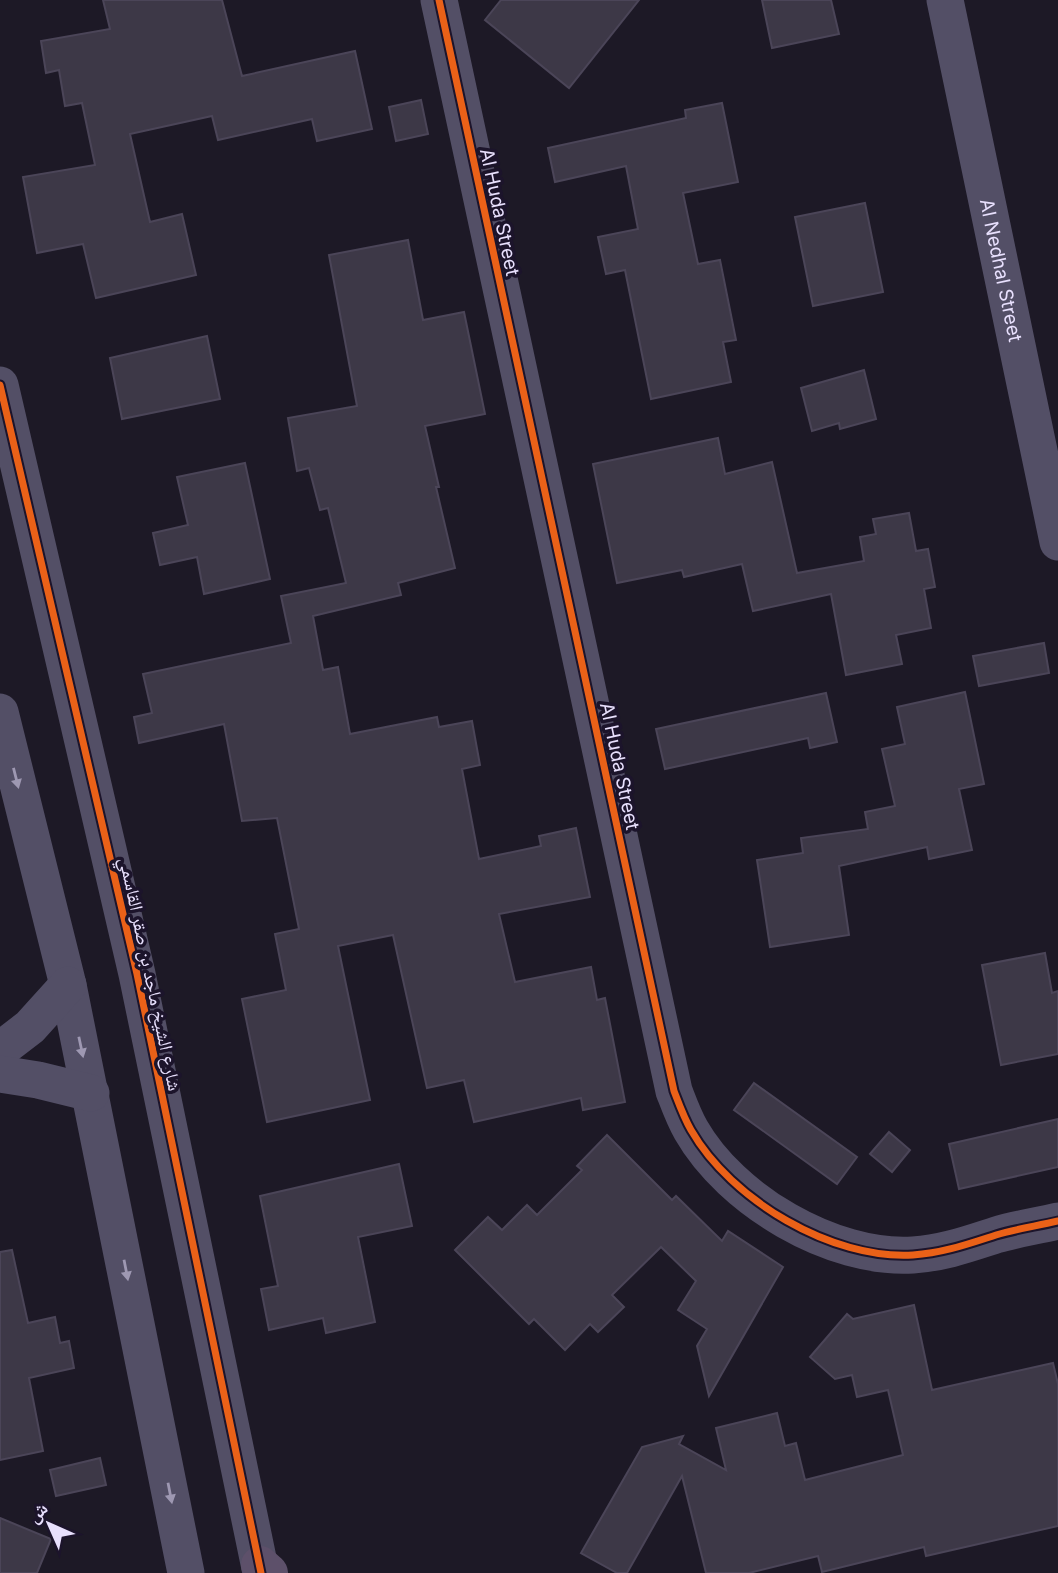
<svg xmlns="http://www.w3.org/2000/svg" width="1058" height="1573" viewBox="0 0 1058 1573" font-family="Inter,'Noto Naskh Arabic',sans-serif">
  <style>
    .building { fill: #3d3847; stroke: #4b4558; stroke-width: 2 }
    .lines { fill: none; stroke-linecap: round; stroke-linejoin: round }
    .minor { stroke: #534f66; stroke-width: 37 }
    .major { stroke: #5d506a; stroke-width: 38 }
    .cycleway-casing { stroke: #1c142b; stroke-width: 11 }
    .cycleway { stroke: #ea6118; stroke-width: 7 }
    .oneway { fill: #9e98b2 }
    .labels { text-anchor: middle; stroke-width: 7; stroke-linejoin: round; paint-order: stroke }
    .street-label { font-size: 19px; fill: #e8e0fd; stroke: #1c142b }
  </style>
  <rect width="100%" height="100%" fill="#1d1926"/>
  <g class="building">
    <polygon points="103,0 222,0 242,76 355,51 372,129 317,141 312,119 218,140 212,116 130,134 150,222 182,214 196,275 96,298 83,244 37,253 23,177 95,165 82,103 65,106 59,70 46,73 41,41 110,29"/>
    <polygon points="501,0 639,0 569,88 485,20"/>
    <polygon points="762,0 831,0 839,34 772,48"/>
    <polygon points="421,100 428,134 396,141 389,107"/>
    <polygon points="722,103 738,182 683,193 698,264 720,260 736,340 723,342 731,382 651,399 625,270 606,274 598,237 638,229 626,166 555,182 548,148 686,118 685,110"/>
    <polygon points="865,203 883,292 813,306 795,217"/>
    <polygon points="408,240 423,320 464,312 485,414 425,426 439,487 436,487 455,568 398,583 401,595 313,616 323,670 338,667 350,734 437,717 439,727 472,721 480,765 462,769 479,859 541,846 539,836 576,828 590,897 499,914 515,982 591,967 597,1000 605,998 625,1102 583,1110 581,1098 474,1122 464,1080 427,1088 393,935 338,946 370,1100 267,1122 242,999 286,990 275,934 299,929 277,818 242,821 224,724 139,743 134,717 152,713 143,674 291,643 281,596 346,583 328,508 320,510 309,468 297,471 288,418 357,406 329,255"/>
    <polygon points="207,336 220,399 122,419 110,358"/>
    <polygon points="864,370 876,419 840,429 839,423 812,431 801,388"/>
    <polygon points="718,438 725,474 772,462 797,573 864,561 860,537 876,534 873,519 909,513 916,551 928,549 935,587 924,589 931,628 896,635 902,664 846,675 831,594 753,611 742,564 684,577 682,570 617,583 593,464"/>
    <polygon points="245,463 270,579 204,594 197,557 160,565 153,533 188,525 177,477"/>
    <polygon points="1044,643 1049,673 979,686 973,656"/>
    <polygon points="965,692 984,784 959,789 972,850 929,859 927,847 839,866 849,935 770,947 757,860 803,853 801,838 868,829 865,812 895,806 882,749 905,744 897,707"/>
    <polygon points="826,693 837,742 810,748 808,738 665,769 656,729"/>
    <polygon points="1045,953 1052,993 1058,991 1058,1054 1001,1065 982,965"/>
    <polygon points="754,1083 857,1157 837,1184 734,1110"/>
    <polygon points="1058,1119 1058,1167 959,1189 949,1144"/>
    <polygon points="889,1132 910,1150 892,1172 870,1154"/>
    <polygon points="607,1135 672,1200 676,1196 722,1241 728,1231 783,1267 709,1396 697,1346 707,1329 678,1310 696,1281 661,1247 612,1295 624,1307 598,1332 590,1324 565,1350 534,1319 529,1324 455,1250 488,1217 502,1230 527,1205 537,1215 582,1170 577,1166"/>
    <polygon points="399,1164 412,1226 358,1237 375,1322 326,1333 323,1318 269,1330 261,1289 278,1286 260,1196"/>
    <polygon points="12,1250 28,1323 55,1317 60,1343 69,1341 74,1368 29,1378 43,1451 0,1460 0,1252"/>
    <polygon points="914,1305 932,1390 1053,1363 1058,1384 1058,1526 926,1556 924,1547 822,1572 818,1556 749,1573 706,1573 682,1476 627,1573 617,1573 581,1553 642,1447 683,1436 679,1444 726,1470 716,1428 777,1413 785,1446 796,1443 805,1480 903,1455 888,1390 857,1397 852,1375 835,1379 810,1357 847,1314 853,1319"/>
    <polygon points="100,1458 106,1485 56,1496 50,1470"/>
    <polygon points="0,1518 51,1539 37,1573 0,1573"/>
  </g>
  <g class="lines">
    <g class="minor">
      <path d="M 439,0 L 674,1091 C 679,1104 684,1118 691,1130 C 731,1200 832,1260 913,1255 C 943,1253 968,1244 996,1235 C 1016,1229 1037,1226 1058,1221"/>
      <path id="s1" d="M 945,0 L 1058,542"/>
      <polyline points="0,385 137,974 261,1573"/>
      <polyline points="0,712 68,985 186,1573"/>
      <polyline points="0,1050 30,1027 68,985"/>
      <polyline points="0,1074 38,1080 91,1093"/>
    </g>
    <polyline class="major" points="260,1565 269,1573"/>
    <defs>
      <g id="cycleway">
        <path d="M 439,0 L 674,1091 C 679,1104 684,1118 691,1130 C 731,1200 832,1260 913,1255 C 943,1253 968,1244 996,1235 C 1016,1229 1037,1226 1058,1221"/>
        <polyline points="0,385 137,974 261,1573"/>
      </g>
    </defs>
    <use href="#cycleway" class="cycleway-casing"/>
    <use href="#cycleway" class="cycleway"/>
  </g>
  <defs><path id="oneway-solid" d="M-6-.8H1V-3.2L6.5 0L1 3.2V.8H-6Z" transform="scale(1.75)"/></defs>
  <g class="oneway">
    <use href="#oneway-solid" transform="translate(16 778) rotate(76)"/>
    <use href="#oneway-solid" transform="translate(81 1047) rotate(78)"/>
    <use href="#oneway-solid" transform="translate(126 1270) rotate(79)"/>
    <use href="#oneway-solid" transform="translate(170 1493) rotate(79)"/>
  </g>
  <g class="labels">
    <g class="street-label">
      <text transform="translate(500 212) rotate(78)" y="7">Al Huda Street</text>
      <text dy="7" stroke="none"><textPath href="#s1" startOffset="276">Al Nedhal Street</textPath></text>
      <text transform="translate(620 766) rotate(78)" y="7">Al Huda Street</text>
      <text transform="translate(151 974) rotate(78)" y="7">شارع الشيخ ماجد بن صقر القاسمي</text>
    </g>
  </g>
  <g transform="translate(49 1524) rotate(315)" stroke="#1c142b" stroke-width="5" paint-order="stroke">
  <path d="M0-5L12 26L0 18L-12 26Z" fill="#e8e0fd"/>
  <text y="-10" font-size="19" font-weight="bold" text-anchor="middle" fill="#e8e0fd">ش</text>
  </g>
</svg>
